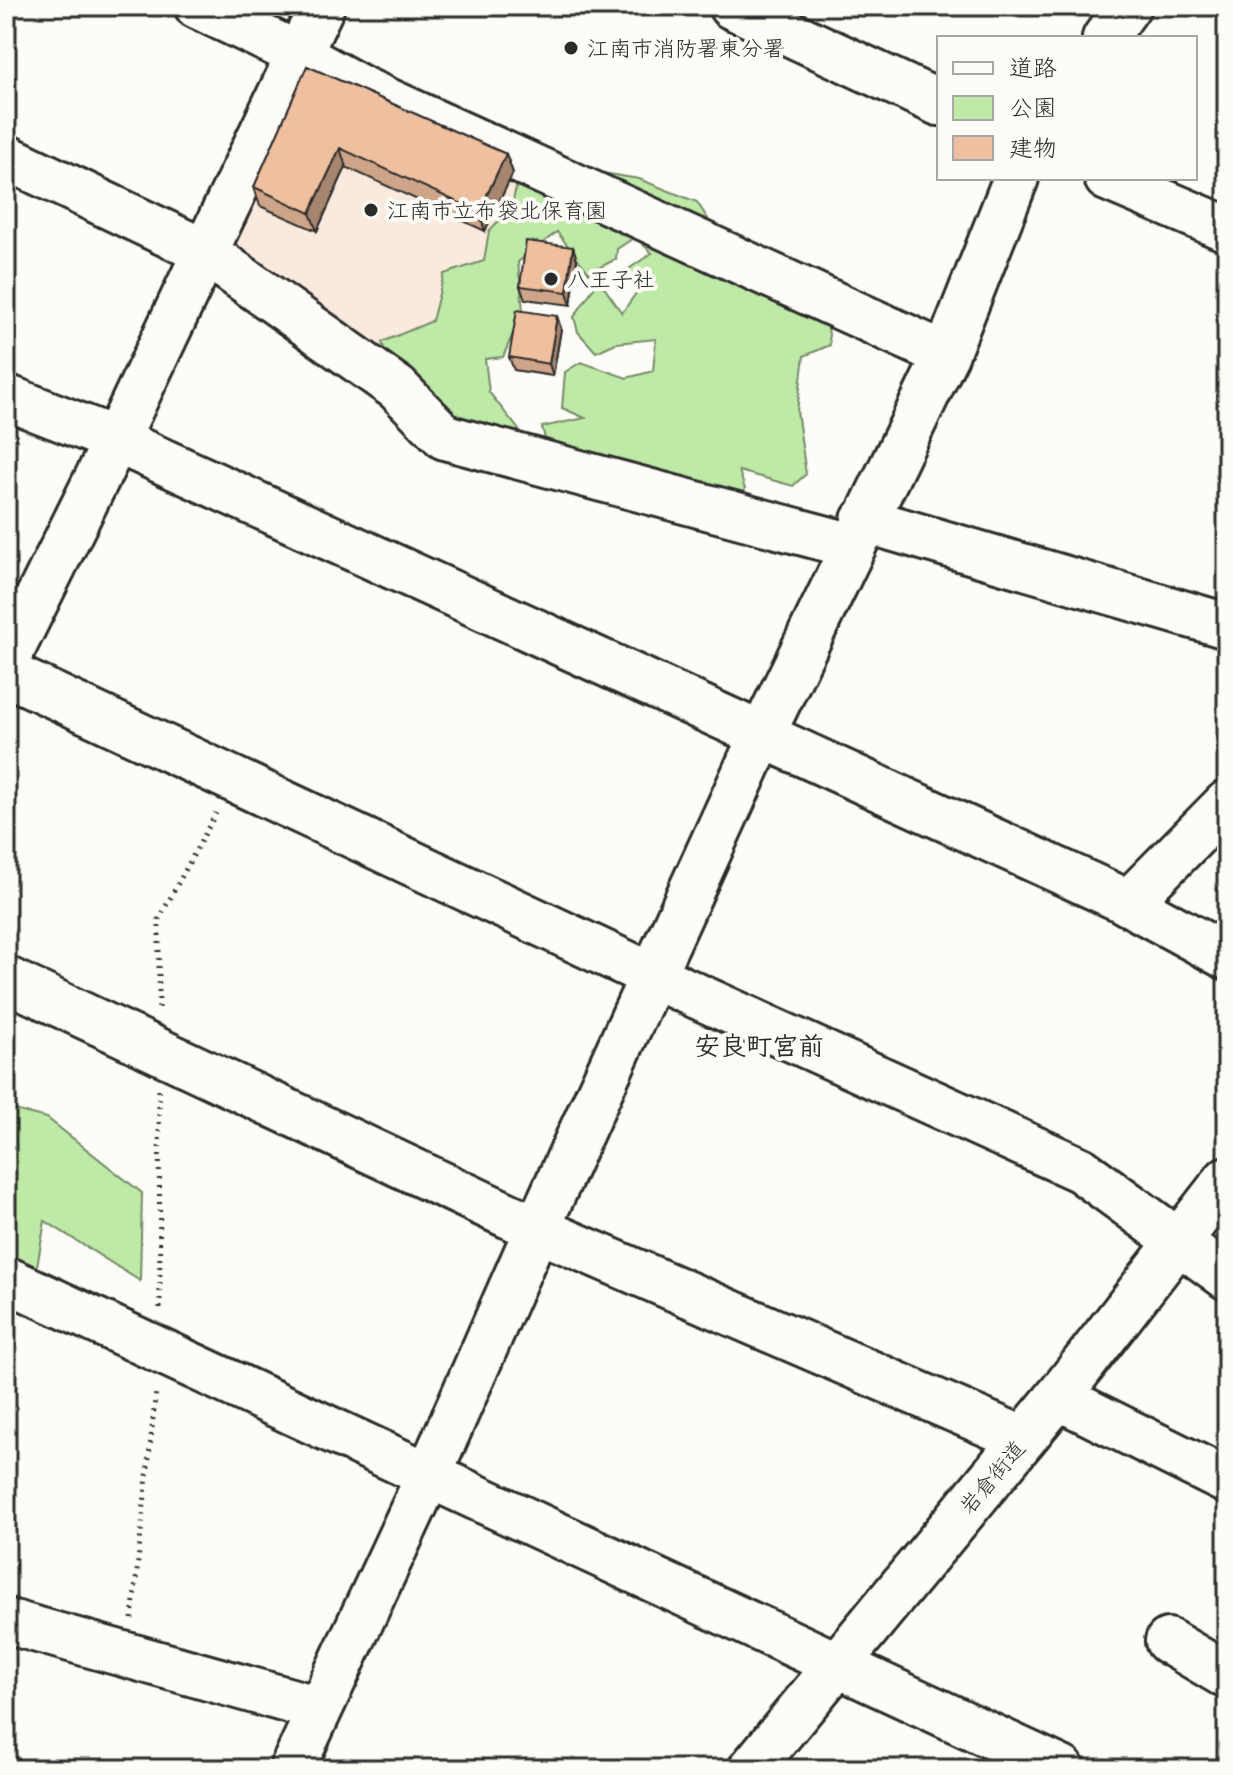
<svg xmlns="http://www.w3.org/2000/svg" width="1233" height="1775" viewBox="0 0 1233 1775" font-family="'Balsamiq Sans','Klee One',sans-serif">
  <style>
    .built { fill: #f9eadd }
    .green { fill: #bee9a6; stroke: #748a68; stroke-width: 2 }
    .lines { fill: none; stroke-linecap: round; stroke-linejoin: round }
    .minor-casing { stroke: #2b2b2b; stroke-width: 50 }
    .path { stroke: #2b2b2b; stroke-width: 5; stroke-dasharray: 2 6; stroke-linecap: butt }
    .minor { stroke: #fdfcf7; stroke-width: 44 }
    .wall { fill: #cea589; stroke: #2b2b2b; stroke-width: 2 }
    .shaded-wall { fill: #a7866f; stroke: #2b2b2b; stroke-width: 2 }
    .building { fill: #efc09f; stroke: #2b2b2b; stroke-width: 2 }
    .poi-dot { fill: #2b2b2b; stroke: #fdfcf7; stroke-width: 3 }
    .labels { text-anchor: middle; stroke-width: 8; stroke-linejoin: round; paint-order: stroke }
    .poi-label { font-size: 22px; fill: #2b2b2b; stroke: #fdfcf7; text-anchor: start }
    .street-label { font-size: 22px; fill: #2b2b2b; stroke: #fdfcf7 }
    .quarter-label { font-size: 26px; font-weight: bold; fill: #2b2b2b; stroke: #fdfcf7 }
  </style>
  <rect width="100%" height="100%" fill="#fdfcf7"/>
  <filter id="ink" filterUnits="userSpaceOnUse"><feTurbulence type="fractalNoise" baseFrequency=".0125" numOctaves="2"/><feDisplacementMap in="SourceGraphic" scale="16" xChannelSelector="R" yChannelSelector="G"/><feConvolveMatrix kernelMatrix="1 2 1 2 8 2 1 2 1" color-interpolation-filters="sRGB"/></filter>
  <g filter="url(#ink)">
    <polygon class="built" points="298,54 538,169 422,414 205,252"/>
    <g class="green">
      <polygon points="513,158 639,179 697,202 715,230 825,300 830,345 804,356 797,411 806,474 793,486 739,471 745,489 729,513 549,454 542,427 585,418 562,408 565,372 581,362 627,378 653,371 656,339 616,343 596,352 578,332 574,317 599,280 622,313 641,286 626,271 652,253 635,237 617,249 616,259 589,273 557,232 518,262 523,310 503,357 485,359 489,392 519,430 506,448 397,388 382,342 432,321 444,274 484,261 489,231 511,208 517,184"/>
      <polygon points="6,1108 47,1118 142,1193 140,1281 45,1221 36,1272 6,1260"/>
    </g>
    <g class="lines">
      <defs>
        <g id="minor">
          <polyline points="197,6 298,54 364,90 946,355"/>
          <polyline points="731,6 939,103"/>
          <polyline points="1105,38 1128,6"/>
          <polyline points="6,157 205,252 397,388 445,437 853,546"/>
          <polyline points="1107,178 1227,229"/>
          <polyline points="6,397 116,440 1121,899 1227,957"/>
          <polyline points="864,520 1227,626"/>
          <polyline points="6,662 116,440 322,6"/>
          <polyline points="6,673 653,976 1081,1170 1227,1277"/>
          <polyline points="1128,903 1227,803"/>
          <polyline points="6,979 537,1229 1023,1439"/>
          <polyline points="6,1279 1062,1769"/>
          <polyline points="1058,1397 1227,1481"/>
          <polyline points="6,1621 319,1709"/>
          <polyline points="1168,1641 1227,1676"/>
          <polyline points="292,1769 428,1477 537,1229 762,735 946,355 1016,178"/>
          <polyline points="751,1769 1058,1397 1227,1179"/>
        </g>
      </defs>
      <use href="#minor" class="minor-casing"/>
      <g class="path">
        <polyline points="159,1008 159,919 216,813"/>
        <polyline points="159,1090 160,1308"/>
        <polyline points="132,1619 156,1390"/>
      </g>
      <use href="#minor" class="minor"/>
    </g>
    <g class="wall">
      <polygon points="307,66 506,154 513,173 485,231 346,167 317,231 260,206 254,187"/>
      <polygon points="573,247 577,260 571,305 525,299 520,286"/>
      <polygon points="557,316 561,329 553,376 514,370 509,357"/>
    </g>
    <g class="shaded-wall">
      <polygon points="340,148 346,167 317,231 310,213"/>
      <polygon points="506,154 513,173 485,231 479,212"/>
      <polygon points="573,247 577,260 571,305 567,292"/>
      <polygon points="557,316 561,329 553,376 549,364"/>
    </g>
    <g class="building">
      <polygon points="307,66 506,154 479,212 340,148 310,213 254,187"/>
      <polygon points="526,241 573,247 567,292 520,286"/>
      <polygon points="517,310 557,316 549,364 509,357"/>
    </g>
  </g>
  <g class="poi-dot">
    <circle cx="571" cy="48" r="8"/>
    <circle cx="371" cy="210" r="8"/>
    <circle cx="551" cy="279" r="8"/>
  </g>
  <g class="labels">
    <g class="poi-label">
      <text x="587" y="56">江南市消防署東分署</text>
      <text x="387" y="218">江南市立布袋北保育園</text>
      <text x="567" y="287">八王子社</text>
    </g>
    <g class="street-label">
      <text transform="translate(992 1477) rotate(-50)" y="8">岩倉街道</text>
    </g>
    <g class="quarter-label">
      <text x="759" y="1055">安良町宮前</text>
    </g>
  </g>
  <rect width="1233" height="1775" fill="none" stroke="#fdfcf7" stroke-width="32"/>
  <rect x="16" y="16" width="1201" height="1743" fill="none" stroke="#2b2b2b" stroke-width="3" filter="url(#ink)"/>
  <rect x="937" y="36" width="260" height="144" fill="#fdfcf7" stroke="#a9a8a5" stroke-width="2"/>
  <rect x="953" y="62" width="40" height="12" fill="#fdfcf7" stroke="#a9a8a5" stroke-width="2"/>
  <text x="1009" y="76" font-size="24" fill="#2b2b2b">道路</text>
  <rect x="953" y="96" width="40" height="24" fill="#bee9a6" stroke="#a9a8a5" stroke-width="2"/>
  <text x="1009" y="116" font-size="24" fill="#2b2b2b">公園</text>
  <rect x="953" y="136" width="40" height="24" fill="#efc09f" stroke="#a9a8a5" stroke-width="2"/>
  <text x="1009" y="156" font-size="24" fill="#2b2b2b">建物</text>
</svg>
